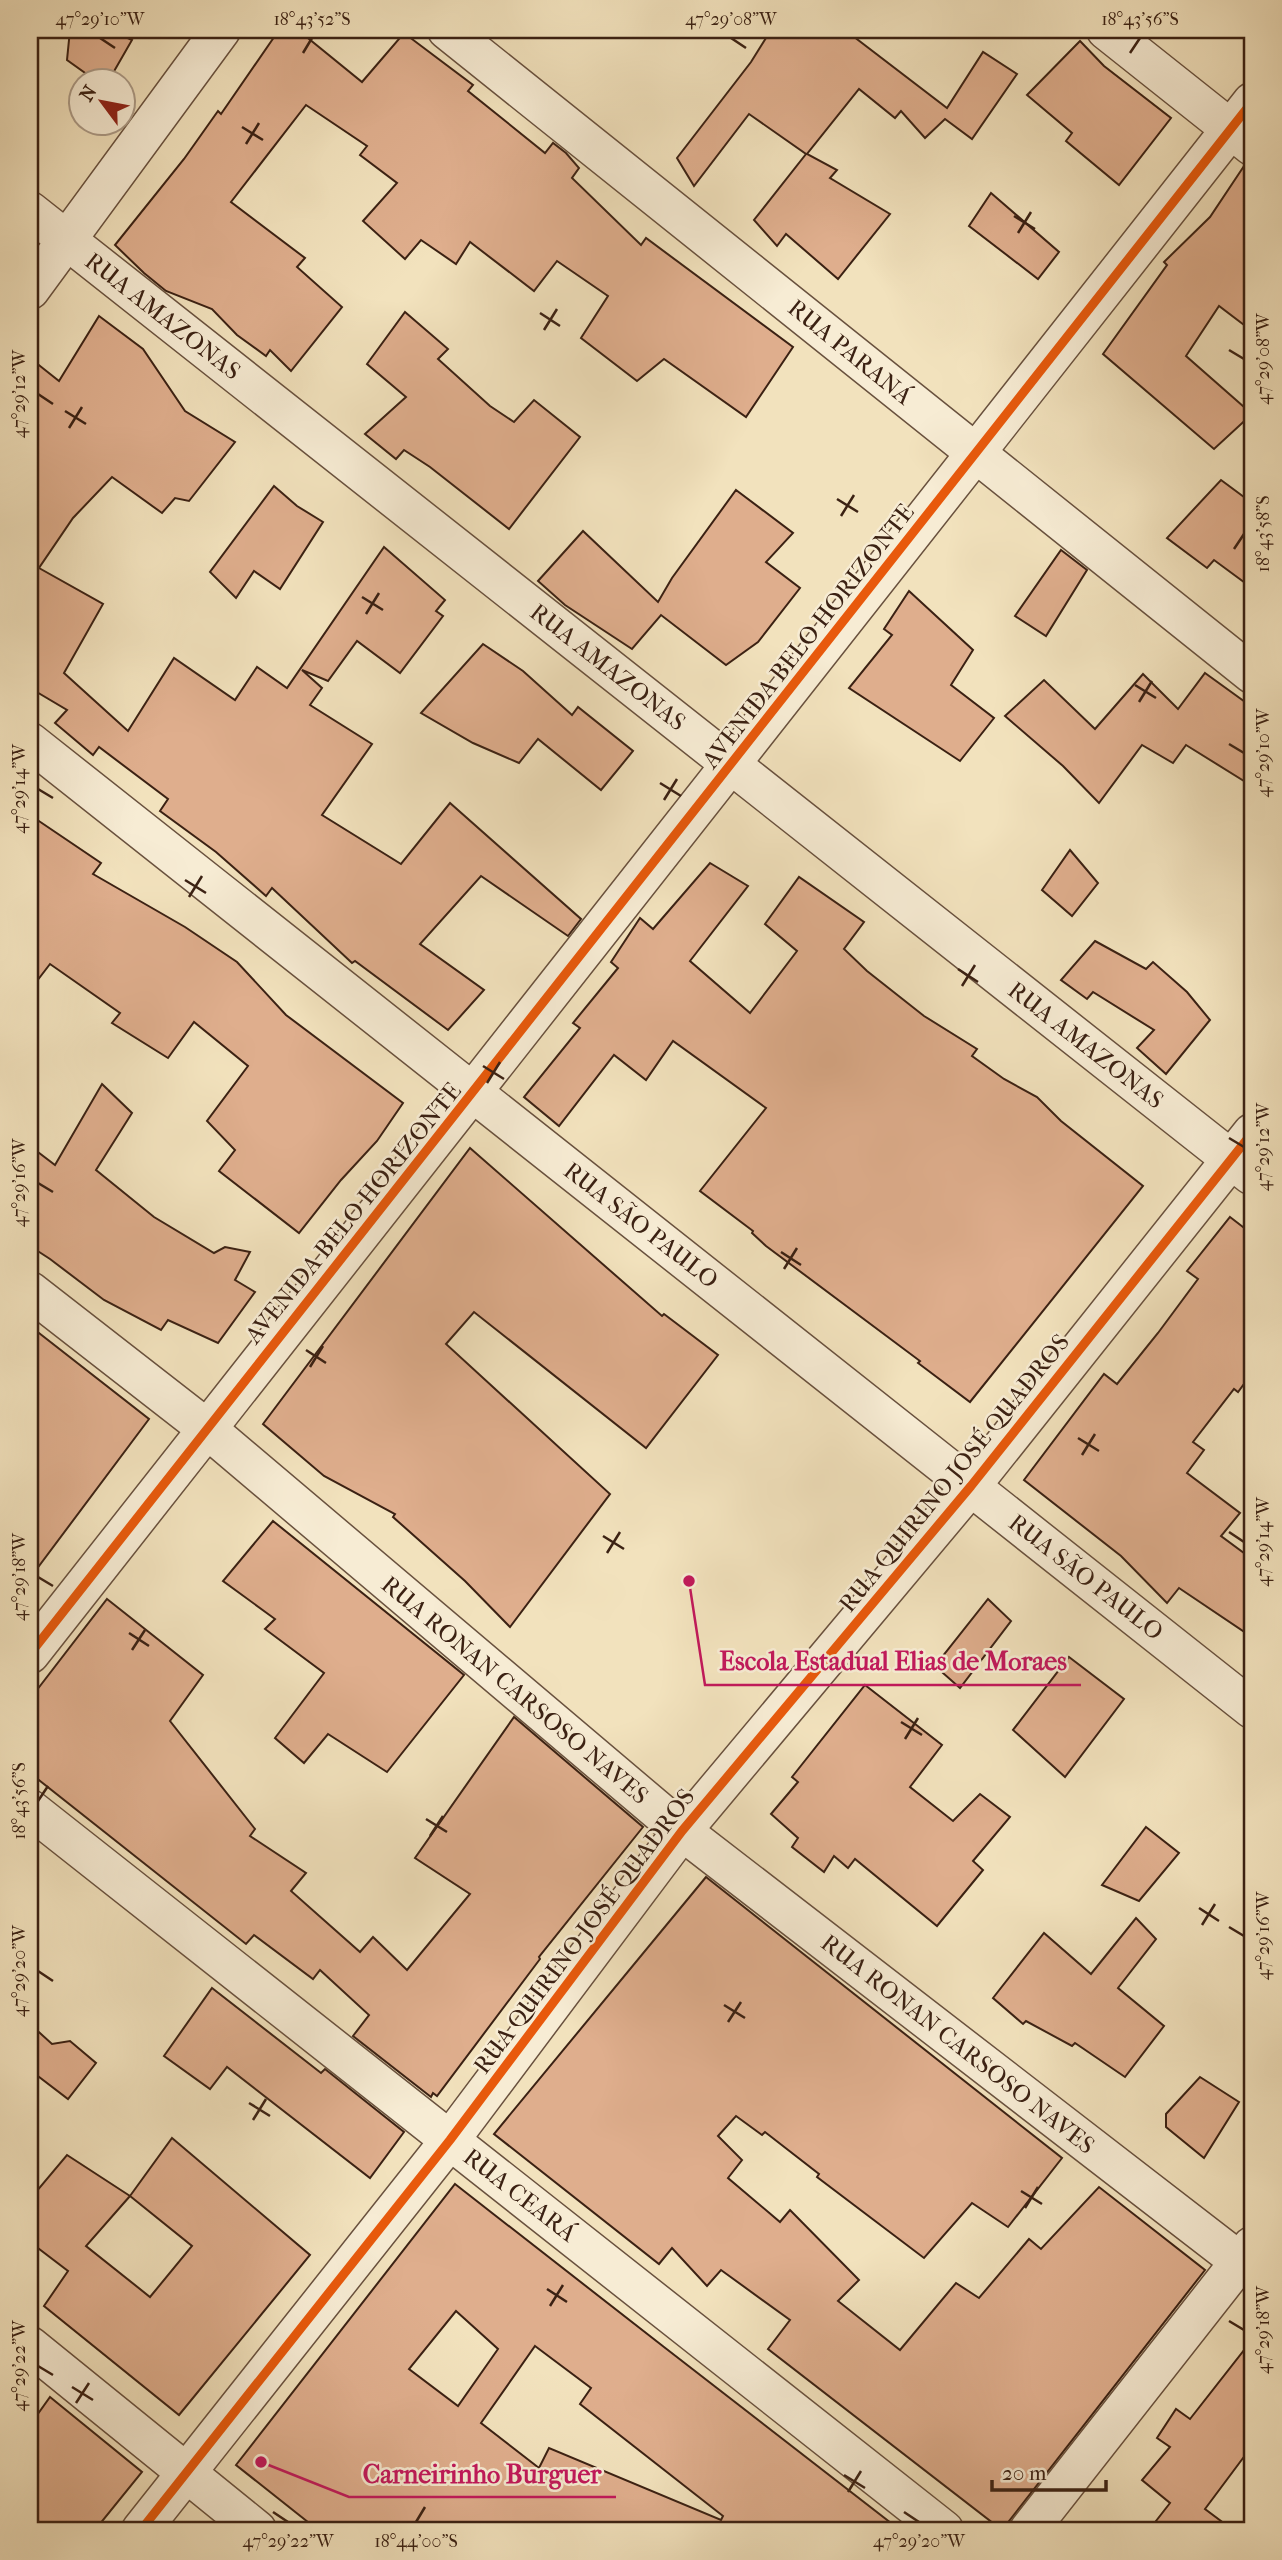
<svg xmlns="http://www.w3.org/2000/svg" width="1282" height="2560" viewBox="0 0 1282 2560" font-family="'IM FELL French Canon',serif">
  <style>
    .building { fill: #dfae8d; stroke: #3b2113; stroke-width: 2; fill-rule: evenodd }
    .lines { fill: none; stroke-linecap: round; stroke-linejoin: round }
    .minor-casing { stroke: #69513e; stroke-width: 41 }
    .tertiary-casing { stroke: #69513e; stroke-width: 41 }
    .minor { stroke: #f7ecd4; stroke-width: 38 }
    .tertiary { stroke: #f7ecd4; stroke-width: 38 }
    .cycleway-casing { stroke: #f7ecd4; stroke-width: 13 }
    .cycleway { stroke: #e8590c; stroke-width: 9 }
    .ticks { fill: none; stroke: #3b2113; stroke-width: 2.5 }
    .labels { text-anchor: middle; stroke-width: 5; stroke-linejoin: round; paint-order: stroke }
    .street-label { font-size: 24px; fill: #3b2113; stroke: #f7ecd4 }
    .leader { fill: none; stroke: #c2185b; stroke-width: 2.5 }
    .callout-dot { fill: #c2185b; stroke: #f7ecd4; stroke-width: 2.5 }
    .callout-label { font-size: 26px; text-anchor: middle; font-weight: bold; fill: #c2185b; stroke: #f7ecd4; stroke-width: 5; stroke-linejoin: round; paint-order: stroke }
    .neatline { fill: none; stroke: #3b2113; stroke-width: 2.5 }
    .ticks-label { font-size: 18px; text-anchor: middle; fill: #3b2113 }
  </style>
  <rect width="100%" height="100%" fill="#f2e2bd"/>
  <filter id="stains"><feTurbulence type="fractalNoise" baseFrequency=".00286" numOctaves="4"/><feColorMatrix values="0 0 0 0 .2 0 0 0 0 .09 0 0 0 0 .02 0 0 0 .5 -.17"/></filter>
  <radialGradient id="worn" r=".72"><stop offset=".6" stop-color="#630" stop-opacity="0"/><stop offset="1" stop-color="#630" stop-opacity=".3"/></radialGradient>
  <g class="building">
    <polygon points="70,30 110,30 132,40 109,80 95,80 67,60"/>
    <polygon points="279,30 298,30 362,82 404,33 473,85 468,91 545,153 553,143 566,153 579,168 572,178 641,245 646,238 793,347 746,417 664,359 637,381 581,338 608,296 557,261 534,291 470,242 456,264 421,240 405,259 363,221 397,183 360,155 367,146 306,105 231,202 305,258 297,267 342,307 291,371 270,350 266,356 237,335 212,309 166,291 144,273 115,245 184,159 218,111 221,114"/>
    <polygon points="771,30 845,30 947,108 983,52 1017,74 972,139 945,119 925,138 901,111 895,118 859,89 807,154 837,170 830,178 890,214 838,279 786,234 777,246 754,220 806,154 749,114 694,186 677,158 751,62"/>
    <polygon points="1080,41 1104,66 1171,118 1119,185 1066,141 1072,133 1027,95"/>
    <polygon points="1244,166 1252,167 1252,331 1219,306 1186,356 1252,414 1214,449 1103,354 1167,265 1164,262 1210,217"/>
    <polygon points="991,193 1059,252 1038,279 969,226"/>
    <polygon points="405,312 448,349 438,359 490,406 514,422 534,400 580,437 509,529 430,467 404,450 396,459 365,434 406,397 367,364"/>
    <polygon points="99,316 143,349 185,411 235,442 189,501 175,498 162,513 112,477 73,518 39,568 103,604 64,673 128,731 174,658 235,700 257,667 287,688 384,547 445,600 436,611 443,616 400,673 357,641 328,681 302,670 322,688 310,705 372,744 322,815 401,864 450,803 581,919 568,936 481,876 420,944 484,990 448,1030 355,961 352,963 272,888 266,896 216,852 160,811 168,799 99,747 93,755 55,723 67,710 30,688 30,358 59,381"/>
    <polygon points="1221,480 1252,503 1252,588 1214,560 1207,568 1167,538"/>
    <polygon points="274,486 297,506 323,522 280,589 254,571 236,598 210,572"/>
    <polygon points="736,490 793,533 766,562 800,588 758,642 726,665 661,615 632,649 565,605 538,581 583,531 658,602 672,578"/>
    <polygon points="1061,550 1087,570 1046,636 1015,616"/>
    <polygon points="909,591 973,650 951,685 994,718 960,761 849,688 892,635 884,629"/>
    <polygon points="483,644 523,671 572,715 578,707 633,751 601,790 538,739 519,763 473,743 421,713"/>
    <polygon points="1205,673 1252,707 1252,786 1186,745 1173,763 1142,745 1099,803 1063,766 1005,716 1044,680 1095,729 1143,674 1178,709"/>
    <polygon points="30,815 101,863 93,874 185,927 237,962 286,1015 403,1103 377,1141 341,1180 299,1233 219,1171 235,1150 207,1121 248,1066 194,1022 168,1058 112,1023 120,1013 50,964 30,990"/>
    <polygon points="1070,850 1098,883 1072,916 1042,890"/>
    <polygon points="710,863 748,886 690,961 750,1013 797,951 765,924 799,877 864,922 844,949 867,971 924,1016 977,1049 972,1056 1004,1079 1037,1097 1061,1121 1143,1186 970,1402 918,1363 920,1361 766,1246 752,1233 753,1231 700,1191 766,1108 673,1041 646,1080 614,1055 559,1126 524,1097 580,1028 573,1023 618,968 611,962 640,918 653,929"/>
    <polygon points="1095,941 1146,969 1153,962 1187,992 1210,1020 1166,1074 1137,1048 1154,1030 1093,992 1087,999 1061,980"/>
    <polygon points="102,1084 132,1113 96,1170 154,1217 214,1253 225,1247 250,1252 235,1280 255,1292 218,1343 168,1320 161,1330 104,1300 50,1259 30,1246 30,1146 55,1165"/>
    <polygon points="470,1148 662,1316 664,1314 718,1355 646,1448 474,1312 446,1344 610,1494 510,1627 465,1581 393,1517 395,1514 324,1476 263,1424"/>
    <polygon points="1230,1217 1252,1234 1252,1373 1238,1392 1234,1389 1193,1442 1204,1450 1187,1473 1240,1513 1221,1536 1252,1559 1252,1637 1179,1588 1167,1603 1121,1556 1024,1480 1104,1374 1117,1384 1158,1333 1198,1279 1187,1271"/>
    <polygon points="30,1326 149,1419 30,1578"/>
    <polygon points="273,1521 464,1675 387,1772 328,1734 304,1763 275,1738 324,1673 265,1629 275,1619 223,1581"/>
    <polygon points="107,1599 203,1675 170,1721 255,1829 250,1836 306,1873 291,1891 360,1952 373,1937 407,1970 470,1894 415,1858 514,1717 643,1827 539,1957 540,1959 437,2096 433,2093 431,2097 353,2036 369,2015 320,1970 313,1979 254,1935 246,1944 30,1773 30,1699"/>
    <polygon points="988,1599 1011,1621 960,1688 935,1666"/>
    <polygon points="1069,1657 1124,1699 1065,1777 1013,1730"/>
    <polygon points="865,1685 942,1745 910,1787 953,1821 980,1794 1010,1817 973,1861 983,1870 937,1926 855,1859 848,1868 834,1856 824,1872 792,1847 798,1838 771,1814 798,1782 792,1777"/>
    <polygon points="1146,1827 1179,1853 1139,1901 1102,1885"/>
    <polygon points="706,1877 1062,2158 1008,2227 972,2203 924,2258 817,2177 819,2174 765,2132 762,2135 736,2116 718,2136 742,2160 728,2178 780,2222 790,2210 859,2280 838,2301 900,2350 956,2283 979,2298 1029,2239 1041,2249 1099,2187 1205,2270 1002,2530 768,2349 790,2320 721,2270 707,2286 672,2248 659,2264 494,2134"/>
    <polygon points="1136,1918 1156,1939 1118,1988 1164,2026 1125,2077 1075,2043 1072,2046 1026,2021 1023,2024 993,1998 1044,1933 1091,1974"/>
    <polygon points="212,1988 321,2073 325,2069 404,2132 370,2178 227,2067 210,2089 164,2056"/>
    <polygon points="30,2024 52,2044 70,2041 96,2063 68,2099 30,2070"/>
    <polygon points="1200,2077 1239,2102 1204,2158 1166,2127 1166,2114"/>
    <path d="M 172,2138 L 310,2255 L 179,2415 L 44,2306 L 68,2271 L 30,2242 L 30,2199 L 67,2155 L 130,2196 ZM 130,2196 L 192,2246 L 150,2297 L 86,2246 Z"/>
    <path d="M 455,2184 L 664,2347 L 900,2530 L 318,2530 L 236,2465 ZM 456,2311 L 498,2349 L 458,2406 L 409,2369 ZM 535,2346 L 591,2388 L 580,2404 L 723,2516 L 721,2520 L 549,2448 L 539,2468 L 481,2423 Z"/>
    <polygon points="1252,2340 1252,2446 1205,2509 1233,2530 1149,2530 1170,2503 1142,2480 1170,2447 1157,2438 1176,2409 1190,2419"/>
    <polygon points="50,2397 142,2472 95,2530 30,2530 30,2425"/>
  </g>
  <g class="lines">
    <defs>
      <g id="minor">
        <polyline points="447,30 1252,674"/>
        <polyline points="1106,30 1252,146"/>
        <polyline points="30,211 1251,1175"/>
        <polyline points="30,290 221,30"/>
        <polyline points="30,742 1252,1709"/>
        <polyline points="30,1291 206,1428 682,1831 1252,2271"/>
        <polyline points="30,1809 944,2530"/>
        <polyline points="30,2346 257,2530"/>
        <polyline points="141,2530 450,2140 682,1831 971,1486 1252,1133"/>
        <polyline points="1029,2530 1252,2246"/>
      </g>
      <polyline id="tertiary" points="30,1654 1252,102"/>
    </defs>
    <use href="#minor" class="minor-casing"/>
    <use href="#tertiary" class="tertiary-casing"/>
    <use href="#minor" class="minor"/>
    <use href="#tertiary" class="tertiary"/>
    <defs>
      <g id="cycleway">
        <polyline points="30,1654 1252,102"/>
        <polyline points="141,2530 450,2140 682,1831 971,1486 1252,1133"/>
      </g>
    </defs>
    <use href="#cycleway" class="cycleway-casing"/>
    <use href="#cycleway" class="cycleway"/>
  </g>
  <path class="ticks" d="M 100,38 L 115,48M 731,38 L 746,48M 303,53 L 312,38M 1130,53 L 1140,38M 242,127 L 263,140M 246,144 L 259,123M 1014,216 L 1035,229M 1018,233 L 1031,212M 540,313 L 560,326M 544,330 L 557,309M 1229,350 L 1244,359M 38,394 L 53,404M 65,411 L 86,424M 69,428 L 82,407M 837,499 L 858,512M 841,516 L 854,495M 1234,549 L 1244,534M 362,597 L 383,610M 366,614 L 379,593M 1135,685 L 1156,698M 1139,702 L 1152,681M 1229,744 L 1244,753M 660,783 L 681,796M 38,789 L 53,798M 664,800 L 677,779M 185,880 L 206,893M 189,897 L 202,876M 958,969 L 978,982M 962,986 L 975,965M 483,1066 L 504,1079M 487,1083 L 500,1062M 1229,1138 L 1244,1147M 38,1183 L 53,1192M 781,1252 L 801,1265M 784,1269 L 797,1248M 306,1350 L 326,1363M 310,1367 L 323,1346M 1078,1438 L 1099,1451M 1082,1455 L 1095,1434M 1229,1532 L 1244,1542M 603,1536 L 624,1549M 607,1553 L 620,1532M 38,1577 L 53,1586M 129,1633 L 149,1646M 132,1650 L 145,1630M 901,1722 L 922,1735M 905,1739 L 918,1718M 38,1801 L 48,1786M 426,1819 L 447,1832M 430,1836 L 443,1816M 1199,1908 L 1219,1921M 1202,1925 L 1215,1904M 1229,1927 L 1244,1936M 38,1971 L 53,1981M 724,2005 L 745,2018M 728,2022 L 741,2002M 249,2103 L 270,2116M 253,2120 L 266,2099M 1021,2191 L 1042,2204M 1025,2208 L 1038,2187M 547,2289 L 567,2302M 550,2306 L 563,2285M 1229,2321 L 1244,2330M 38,2366 L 53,2375M 72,2387 L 93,2400M 76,2403 L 89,2383M 844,2475 L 865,2488M 848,2492 L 861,2471M 273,2512 L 288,2522M 904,2512 L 919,2522M 416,2522 L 425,2507"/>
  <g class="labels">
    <g class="street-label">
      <text transform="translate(163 316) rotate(38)" y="8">RUA AMAZONAS</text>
      <text transform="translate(850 352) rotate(39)" y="8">RUA PARANÁ</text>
      <text transform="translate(808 636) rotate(-52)" y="8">AVENIDA BELO HORIZONTE</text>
      <text transform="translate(608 667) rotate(38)" y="8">RUA AMAZONAS</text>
      <text transform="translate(1086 1045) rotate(38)" y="8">RUA AMAZONAS</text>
      <text transform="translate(353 1213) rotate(-51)" y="8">AVENIDA BELO HORIZONTE</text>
      <text transform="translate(641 1225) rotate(38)" y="8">RUA SÃO PAULO</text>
      <text transform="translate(954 1473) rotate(-51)" y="8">RUA QUIRINO JOSÉ QUADROS</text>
      <text transform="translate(1086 1577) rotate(38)" y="8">RUA SÃO PAULO</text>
      <text transform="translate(515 1690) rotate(40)" y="8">RUA RONAN CARSOSO NAVES</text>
      <text transform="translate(584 1931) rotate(-53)" y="8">RUA QUIRINO JOSÉ QUADROS</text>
      <text transform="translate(958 2044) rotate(38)" y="8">RUA RONAN CARSOSO NAVES</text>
      <text transform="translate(520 2195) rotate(38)" y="8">RUA CEARÁ</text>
    </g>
  </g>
  <path class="leader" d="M689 1581L705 1685H1081M261 2462L349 2497H616"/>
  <g class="callout-dot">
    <circle cx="689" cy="1581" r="7"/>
    <circle cx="261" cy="2462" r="7"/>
  </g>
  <g class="callout-label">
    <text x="893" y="1670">Escola Estadual Elias de Moraes</text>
    <text x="482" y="2483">Carneirinho Burguer</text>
  </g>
  <rect width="1282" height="2560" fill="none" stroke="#f2e2bd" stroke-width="77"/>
  <g transform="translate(102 102) rotate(302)"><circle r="33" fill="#f7ecd4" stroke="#ac9b87" stroke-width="2"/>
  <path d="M0-5L12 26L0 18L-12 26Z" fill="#8f2418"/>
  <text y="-10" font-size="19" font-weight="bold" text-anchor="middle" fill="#3b2113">N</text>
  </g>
  <path d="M992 2480v10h114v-10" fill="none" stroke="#3b2113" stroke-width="3.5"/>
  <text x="1002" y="2480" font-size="21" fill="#3b2113" stroke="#f7ecd4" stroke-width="5" paint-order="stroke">20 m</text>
  <rect x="38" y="38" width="1206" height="2484" class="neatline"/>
  <g class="ticks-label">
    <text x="100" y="25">47°29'10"W</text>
    <text x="312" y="25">18°43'52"S</text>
    <text x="731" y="25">47°29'08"W</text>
    <text x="1140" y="25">18°43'56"S</text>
    <text transform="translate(1263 359) rotate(-90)" y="6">47°29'08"W</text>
    <text transform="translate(19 394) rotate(-90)" y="6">47°29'12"W</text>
    <text transform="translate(1263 534) rotate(-90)" y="6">18°43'58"S</text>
    <text transform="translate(1263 753) rotate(-90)" y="6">47°29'10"W</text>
    <text transform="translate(19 789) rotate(-90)" y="6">47°29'14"W</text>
    <text transform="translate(1263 1147) rotate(-90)" y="6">47°29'12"W</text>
    <text transform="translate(19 1183) rotate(-90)" y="6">47°29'16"W</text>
    <text transform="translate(1263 1542) rotate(-90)" y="6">47°29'14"W</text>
    <text transform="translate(19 1577) rotate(-90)" y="6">47°29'18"W</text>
    <text transform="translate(19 1801) rotate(-90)" y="6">18°43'56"S</text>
    <text transform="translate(1263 1936) rotate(-90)" y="6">47°29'16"W</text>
    <text transform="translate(19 1971) rotate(-90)" y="6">47°29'20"W</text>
    <text transform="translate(1263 2330) rotate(-90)" y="6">47°29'18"W</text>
    <text transform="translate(19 2366) rotate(-90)" y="6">47°29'22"W</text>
    <text x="288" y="2547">47°29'22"W</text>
    <text x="416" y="2547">18°44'00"S</text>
    <text x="919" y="2547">47°29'20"W</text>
  </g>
  <rect width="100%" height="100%" filter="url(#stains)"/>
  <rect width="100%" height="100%" fill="url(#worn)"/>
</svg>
